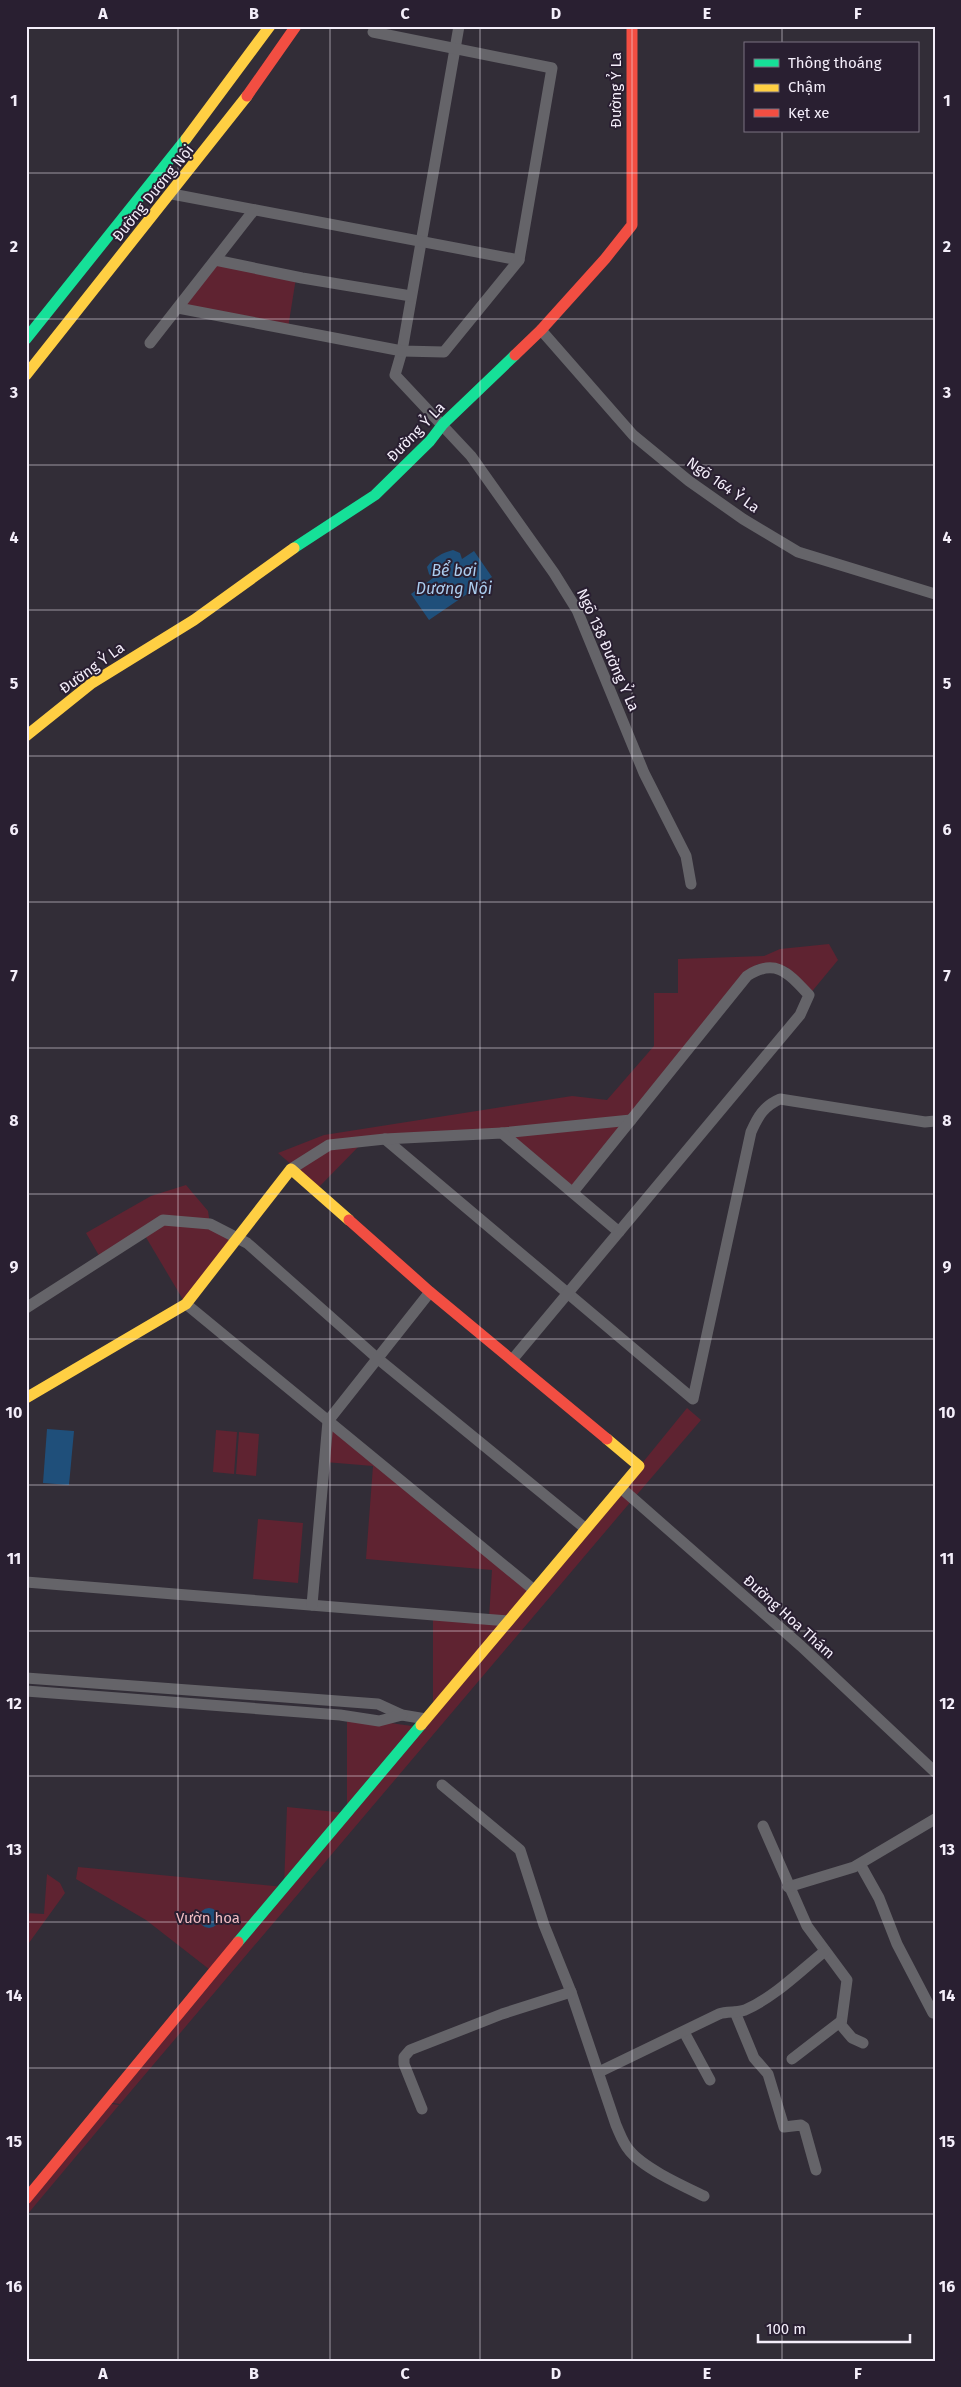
<svg xmlns="http://www.w3.org/2000/svg" width="961" height="2387" viewBox="0 0 961 2387" font-family="'Fira Sans',sans-serif">
  <style>
    .green { fill: #5f2331 }
    .water { fill: #1f4f7a }
    .lines { fill: none; stroke-linecap: round; stroke-linejoin: round }
    .street { stroke: #656469; stroke-width: 11 }
    .fast { stroke: #16e098; stroke-width: 11 }
    .slow { stroke: #ffcf43; stroke-width: 11 }
    .jam { stroke: #f24e42; stroke-width: 11 }
    .grid { fill: none; stroke: #f4eefa; stroke-width: 1; stroke-opacity: 0.55 }
    .labels { text-anchor: middle; stroke-width: 4; stroke-linejoin: round; paint-order: stroke }
    .street-label { font-size: 15px; fill: #f4eefa; stroke: #291f31 }
    .park-label { font-size: 15px; fill: #f0bcc2; stroke: #291f31 }
    .water-label { font-size: 16px; font-style: italic; fill: #abcdef; stroke: #291f31 }
    .neatline { fill: none; stroke: #f4eefa; stroke-width: 2 }
    .grid-label { font-size: 16px; text-anchor: middle; font-weight: bold; fill: #f4eefa }
  </style>
  <rect width="100%" height="100%" fill="#322d37"/>
  <g class="green">
    <polygon points="216,261 296,278 288,328 179,307"/>
    <polygon points="829,944 838,960 809,995 787,967 758,964 744,974 629,1117 329,1145 292,1165 278,1153 324,1135 572,1096 607,1100 654,1046 654,993 678,993 678,959 764,956 780,949"/>
    <polygon points="630,1120 573,1191 503,1133"/>
    <polygon points="362,1143 317,1189 293,1169 329,1146"/>
    <polygon points="186,1185 208,1211 210,1224 163,1220 101,1259 86,1233 151,1196"/>
    <polygon points="163,1222 210,1225 236,1237 185,1303 144,1234"/>
    <polygon points="687,1408 701,1420 634,1498 622,1488"/>
    <polygon points="328,1422 533,1591 508,1620 489,1618 492,1570 366,1559 373,1466 325,1462"/>
    <polygon points="216,1430 237,1432 234,1474 213,1472"/>
    <polygon points="239,1432 259,1434 256,1476 236,1474"/>
    <polygon points="621,1488 633,1499 120,2104 106,2102 214,1973 146,1920 76,1879 78,1867 284,1887"/>
    <polygon points="258,1519 303,1523 298,1583 253,1579"/>
    <polygon points="433,1615 506,1622 433,1709"/>
    <polygon points="347,1717 419,1727 347,1812"/>
    <polygon points="287,1807 346,1813 284,1886"/>
    <polygon points="47,1874 60,1883 65,1893 26,1947 26,1913 44,1914"/>
    <polygon points="105,2103 119,2105 26,2216 26,2199"/>
  </g>
  <g class="water">
    <path d="M 453,550 L 460,553 L 462,559 L 474,551 L 492,577 L 429,620 L 411,594 L 433,578 L 429,574 L 427,567 C 434,557 442,553 453,550 Z"/>
    <polygon points="47,1429 74,1431 69,1485 43,1483"/>
    <circle cx="209" cy="1918" r="10"/>
  </g>
  <g class="lines">
    <g class="street">
      <polyline points="459,26 402,351 395,375 471,456 554,573 577,610 644,773 686,856 691,884"/>
      <polyline points="172,194 519,260"/>
      <polyline points="215,260 302,278 411,296"/>
      <polyline points="178,308 402,351 444,352 519,260 552,68 373,32"/>
      <polyline points="541,330 633,435 689,481 743,519 798,552 935,594"/>
      <polyline points="150,343 254,210"/>
      <polyline points="502,1133 631,1120"/>
      <path d="M 385,1139 L 693,1399 L 751,1132 C 758,1116 764,1106 780,1099 L 925,1122 L 935,1121"/>
      <polyline points="291,1169 329,1145 385,1139 502,1133 619,1232"/>
      <polyline points="186,1304 534,1590"/>
      <polyline points="26,1308 163,1220 210,1224 247,1243 377,1358 586,1529"/>
      <path d="M 512,1360 L 800,1015 L 809,995 C 789,974 776,957 747,976 L 573,1192"/>
      <polyline points="621,1488 801,1646 935,1772"/>
      <polyline points="26,1582 508,1621"/>
      <polyline points="312,1605 328,1421 430,1292"/>
      <polyline points="26,1678 378,1704 402,1715 426,1719"/>
      <polyline points="26,1691 340,1715 379,1721 402,1715"/>
      <path d="M 442,1785 L 520,1850 L 544,1925 L 571,1992 L 616,2125 C 620,2134 623,2143 629,2150 C 643,2168 683,2186 704,2196"/>
      <polyline points="763,1826 807,1926 847,1980 841,2025 852,2038 863,2043"/>
      <polyline points="860,1864 879,1898 897,1944 933,2013"/>
      <polyline points="788,1887 854,1867 935,1819"/>
      <polyline points="735,2012 754,2058 768,2074 784,2127 801,2125 804,2127 816,2170"/>
      <polyline points="684,2032 710,2080"/>
      <polyline points="792,2059 840,2022"/>
      <path d="M 599,2072 L 719,2014 C 727,2011 737,2013 745,2010 C 776,1996 799,1972 825,1951"/>
      <polyline points="422,2109 404,2064 404,2057 410,2050 502,2014 571,1992"/>
    </g>
    <g class="fast">
      <polyline points="26,339 186,139"/>
      <polyline points="294,548 375,495 430,441 443,424 515,355"/>
      <polyline points="238,1942 421,1725"/>
    </g>
    <g class="slow">
      <polyline points="186,139 270,26"/>
      <polyline points="26,375 247,96"/>
      <polyline points="26,736 92,683 194,620 294,548"/>
      <polyline points="26,1398 186,1304 291,1169 349,1220"/>
      <polyline points="421,1725 639,1466 607,1439"/>
    </g>
    <g class="jam">
      <polyline points="247,96 296,26"/>
      <polyline points="515,355 541,330 605,259 632,225 632,26"/>
      <polyline points="349,1220 430,1292 607,1439"/>
      <polyline points="26,2199 238,1942"/>
    </g>
  </g>
  <path class="grid" d="M 178,26 L 178,2361M 330,26 L 330,2361M 480,26 L 480,2361M 632,26 L 632,2361M 782,26 L 782,44M 782,131 L 782,2361M 26,173 L 935,173M 26,319 L 935,319M 26,465 L 935,465M 26,610 L 935,610M 26,756 L 935,756M 26,902 L 935,902M 26,1048 L 935,1048M 26,1194 L 935,1194M 26,1339 L 935,1339M 26,1485 L 935,1485M 26,1631 L 935,1631M 26,1776 L 935,1776M 26,1922 L 935,1922M 26,2068 L 935,2068M 26,2214 L 935,2214"/>
  <g class="labels">
    <g class="street-label">
      <text transform="translate(616 90) rotate(-90)" y="5">Đường Ỷ La</text>
      <text transform="translate(153 193) rotate(-51)" y="5">Đường Dương Nội</text>
      <text transform="translate(416 432) rotate(-46)" y="5">Đường Ỷ La</text>
      <text transform="translate(723 485) rotate(35)" y="5">Ngõ 164 Ỷ La</text>
      <text transform="translate(608 650) rotate(66)" y="5">Ngõ 138 Đường Ỷ La</text>
      <text transform="translate(92 668) rotate(-36)" y="5">Đường Ỷ La</text>
      <text transform="translate(789 1617) rotate(42)" y="5">Đường Hoa Thám</text>
    </g>
    <g class="park-label">
      <text x="208" y="1923">Vườn hoa</text>
    </g>
    <g class="water-label">
      <text x="454" y="576">Bể bơi<tspan x="454" dy="18">Dương Nội</tspan></text>
    </g>
  </g>
  <rect width="961" height="2387" fill="none" stroke="#291f31" stroke-width="55"/>
  <rect x="744" y="42" width="175" height="90" fill="#291f31" stroke="#7a7281"/>
  <rect x="754" y="59" width="25" height="8" fill="#16e098" stroke="#7a7281"/>
  <text x="788" y="68" font-size="15" fill="#f4eefa">Thông thoáng</text>
  <rect x="754" y="84" width="25" height="8" fill="#ffcf43" stroke="#7a7281"/>
  <text x="788" y="92" font-size="15" fill="#f4eefa">Chậm</text>
  <rect x="754" y="109" width="25" height="8" fill="#f24e42" stroke="#7a7281"/>
  <text x="788" y="118" font-size="15" fill="#f4eefa">Kẹt xe</text>
  <path d="M758 2334v8h152v-8" fill="none" stroke="#f4eefa" stroke-width="2.5"/>
  <text x="766" y="2334" font-size="15" fill="#f4eefa" stroke="#291f31" stroke-width="4" paint-order="stroke">100 m</text>
  <rect x="28" y="28" width="906" height="2332" class="neatline"/>
  <g class="grid-label">
    <text x="103" y="19">A</text>
    <text x="254" y="19">B</text>
    <text x="405" y="19">C</text>
    <text x="556" y="19">D</text>
    <text x="707" y="19">E</text>
    <text x="858" y="19">F</text>
    <text x="14" y="106">1</text>
    <text x="947" y="106">1</text>
    <text x="14" y="252">2</text>
    <text x="947" y="252">2</text>
    <text x="14" y="398">3</text>
    <text x="947" y="398">3</text>
    <text x="14" y="543">4</text>
    <text x="947" y="543">4</text>
    <text x="14" y="689">5</text>
    <text x="947" y="689">5</text>
    <text x="14" y="835">6</text>
    <text x="947" y="835">6</text>
    <text x="14" y="981">7</text>
    <text x="947" y="981">7</text>
    <text x="14" y="1126">8</text>
    <text x="947" y="1126">8</text>
    <text x="14" y="1272">9</text>
    <text x="947" y="1272">9</text>
    <text x="14" y="1418">10</text>
    <text x="947" y="1418">10</text>
    <text x="14" y="1564">11</text>
    <text x="947" y="1564">11</text>
    <text x="14" y="1709">12</text>
    <text x="947" y="1709">12</text>
    <text x="14" y="1855">13</text>
    <text x="947" y="1855">13</text>
    <text x="14" y="2001">14</text>
    <text x="947" y="2001">14</text>
    <text x="14" y="2147">15</text>
    <text x="947" y="2147">15</text>
    <text x="14" y="2292">16</text>
    <text x="947" y="2292">16</text>
    <text x="103" y="2379">A</text>
    <text x="254" y="2379">B</text>
    <text x="405" y="2379">C</text>
    <text x="556" y="2379">D</text>
    <text x="707" y="2379">E</text>
    <text x="858" y="2379">F</text>
  </g>
</svg>
